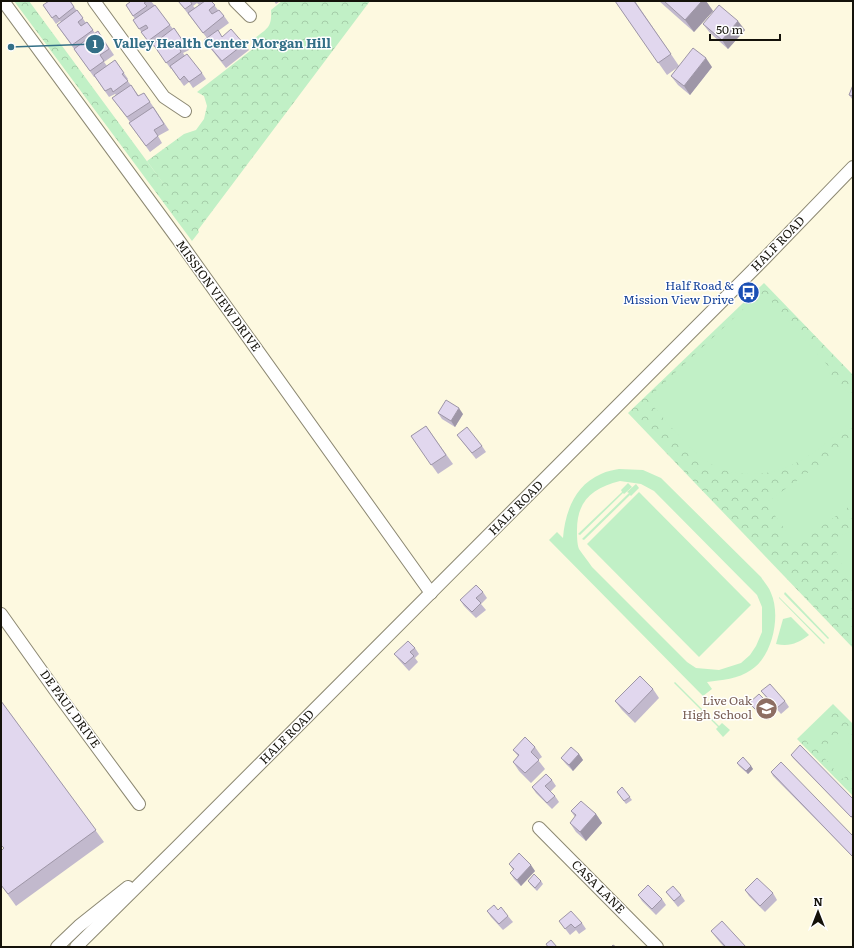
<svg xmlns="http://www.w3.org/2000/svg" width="854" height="948" viewBox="0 0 854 948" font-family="Literata,serif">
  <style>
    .park { fill: url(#park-crowns) }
    .pitch { fill: #c1f0c6; fill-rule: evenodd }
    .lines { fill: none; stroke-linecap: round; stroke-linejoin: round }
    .minor-casing { stroke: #8c8872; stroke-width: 14 }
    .minor { stroke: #fff; stroke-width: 12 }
    .wall { fill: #c2b9cd; fill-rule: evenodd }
    .shaded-wall { fill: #9e96a7 }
    .building { fill: #e1d7ee; stroke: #9e96a7 }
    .labels { text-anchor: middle; stroke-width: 3; stroke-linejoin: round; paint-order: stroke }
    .street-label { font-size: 12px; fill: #14120a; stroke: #fff }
    .transit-label { font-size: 12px; fill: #164399; stroke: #fff; text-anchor: end }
    .education-label { font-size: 12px; fill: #785e54; stroke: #fff; text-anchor: end }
    .leader { fill: none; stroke: #336f87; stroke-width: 1.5 }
    .callout-dot { fill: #336f87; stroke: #fff; stroke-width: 1.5 }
    .mark-label { font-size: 12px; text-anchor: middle; font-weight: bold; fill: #fff }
    .callout-label { font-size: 13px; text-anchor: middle; font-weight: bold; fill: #336f87; stroke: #fff; stroke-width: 3; stroke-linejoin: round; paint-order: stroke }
  </style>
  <defs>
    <pattern id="park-crowns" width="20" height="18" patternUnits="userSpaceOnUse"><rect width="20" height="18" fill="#c1f0c6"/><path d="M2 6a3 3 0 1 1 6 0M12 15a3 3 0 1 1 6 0" fill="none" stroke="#a5cda9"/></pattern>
  </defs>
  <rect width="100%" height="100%" fill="#fdf9e0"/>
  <g class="park">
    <path d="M 14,1 L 29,1 L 174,198 L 147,161 L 184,134 L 196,130 L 204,119 L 207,106 L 204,96 L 197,92 L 254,48 L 255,38 C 268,28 272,27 271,10 L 282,1 L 370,1 L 198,230 L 199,232 L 192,241 Z"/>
    <polygon points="764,283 853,375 853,648 628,413"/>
    <polygon points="833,704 853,724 853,796 797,739"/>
  </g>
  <g class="pitch">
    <path d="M 770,300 L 829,367 L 827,370 L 853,398 L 853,420 C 822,447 793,475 749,474 C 736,474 722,471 711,464 C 686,448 667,421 647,399 L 752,301 Z"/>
    <polygon points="853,443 853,506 851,505 796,545 766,503 828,458 831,461"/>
    <path d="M 619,469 L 643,470 L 661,478 L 761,577 C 764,582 769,587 771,593 C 781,615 773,656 751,670 C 738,679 722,680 707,682 L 712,689 L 703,696 L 549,540 L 557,532 L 563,538 C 565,512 575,485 601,474 C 607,471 614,470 619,469 ZM 620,481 L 641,484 L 654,491 L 757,595 L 762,607 L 762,632 L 756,646 L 750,655 L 741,663 L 719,670 L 696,668 L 687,662 L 592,567 C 588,561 583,555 579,549 C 577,544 577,536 577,530 C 577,500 593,488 620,481 Z"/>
    <polygon points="628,483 632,487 624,494 623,493 580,535 578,534 622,492 621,490"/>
    <polygon points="636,484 639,488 631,496 630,495 584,540 582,539 629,493 627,492"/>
    <polygon points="639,492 751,605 699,657 587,544"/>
    <polygon points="853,531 853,592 831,539"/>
    <polygon points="785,592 829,638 828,639 784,594"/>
    <polygon points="779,597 825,643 824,644 779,598"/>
    <path d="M 791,617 L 809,635 C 798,643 790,647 776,644 L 783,619 Z"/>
    <polygon points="675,682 719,726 722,723 730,730 723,737 716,729 718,727 674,683"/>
    <polygon points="827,714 838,727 813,749 802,736"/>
    <polygon points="842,730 852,741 829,763 819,752"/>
    <polygon points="853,748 853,769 843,779 833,768"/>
  </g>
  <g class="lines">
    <defs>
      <g id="minor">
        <polyline points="3,1 177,238 431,593"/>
        <polyline points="94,1 164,97 185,111"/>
        <polyline points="235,1 250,16"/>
        <polyline points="1,614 60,697 139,804"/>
        <polyline points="539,828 657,947"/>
        <polyline points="57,947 79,926 128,887"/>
        <polyline points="76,947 177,847 765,258 853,167"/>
      </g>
    </defs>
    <use href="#minor" class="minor-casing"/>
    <use href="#minor" class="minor"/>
  </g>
  <g class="wall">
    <polygon points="70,1 77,11 77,10 86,23 87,22 95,33 98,31 114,55 104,62 107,66 115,60 128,79 127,80 139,96 144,93 169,130 158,136 162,143 150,152 129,123 130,122 112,98 116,95 115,94 109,97 95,77 94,77 57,25 61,22 60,21 56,24 43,5"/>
    <polygon points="130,1 151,1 173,29 174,28 189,50 183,53 185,56 202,73 206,79 193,88 189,82 184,86 171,68 171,69 154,46 152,47 133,20 135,19 126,5 130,2"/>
    <path d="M 178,1 L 211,1 L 218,10 L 224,16 L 229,23 L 218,31 L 222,37 L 244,44 L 249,50 L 226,68 L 204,40 L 207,38 L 189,15 ZM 197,3 L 199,5 L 195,8 L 193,6 Z"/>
    <polygon points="274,1 280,1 276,4"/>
    <polygon points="615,1 635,1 679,66 712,67 690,95 678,85 671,76 678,67 667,75"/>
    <polygon points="659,1 706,1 713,11 694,32"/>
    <polygon points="703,24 745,30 728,49 710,33"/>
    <polygon points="853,85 853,100 849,95"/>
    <polygon points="438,413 463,414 455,427 442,419"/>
    <polygon points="426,426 453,464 438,474 411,436"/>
    <polygon points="457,435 482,446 486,452 476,459"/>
    <polygon points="483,592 487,598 481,604 486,610 476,618 464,606 460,600"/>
    <polygon points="415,648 419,654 415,658 418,662 409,671 399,660 394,654"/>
    <polygon points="653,689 659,698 635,723 622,710 615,701"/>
    <polygon points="761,691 785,701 789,707 781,714 766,697"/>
    <polygon points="1,701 104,842 16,906 1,885 4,849 1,845"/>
    <polygon points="749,703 769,704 771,707 761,716"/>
    <polygon points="535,747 542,757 538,760 545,769 531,783 519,771 513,762 518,756 513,750"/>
    <polygon points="579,754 583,760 573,771 566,764 561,758"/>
    <polygon points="791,755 853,799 853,819 793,758"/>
    <polygon points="737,763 751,766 753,769 748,774 739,766"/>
    <polygon points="771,772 853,836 853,857 773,776"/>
    <polygon points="552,780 556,786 550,792 555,796 559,802 552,809 536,793 532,787"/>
    <polygon points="622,787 632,800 626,804 617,792"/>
    <polygon points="571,811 596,814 602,823 586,841 576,832 570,823 575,817"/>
    <polygon points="509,864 535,871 521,886 514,879 510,873 513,870"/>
    <polygon points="528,881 541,881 543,884 537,891 530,884"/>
    <polygon points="745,890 773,893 777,900 765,912 749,896"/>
    <polygon points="666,892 681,895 685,901 678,907"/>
    <polygon points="638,895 662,899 666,905 656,915 642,901"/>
    <polygon points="498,910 508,916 513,922 503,930 491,917 487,911"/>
    <polygon points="559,921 582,923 586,929 579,934 576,930 570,935"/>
    <polygon points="711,931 746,947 724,947 718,940"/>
  </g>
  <g class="shaded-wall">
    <polygon points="702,1 706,1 713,11 694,32 685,20"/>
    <polygon points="738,21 745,30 728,49 722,40"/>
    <polygon points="706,58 712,67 690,95 684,86"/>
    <polygon points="459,408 463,414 455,427 451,421"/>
    <polygon points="579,754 583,760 573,771 569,765"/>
    <polygon points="751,766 753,769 748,774 746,771"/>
    <polygon points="596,814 602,823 586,841 580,832"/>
    <polygon points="531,865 535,871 521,886 517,880"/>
  </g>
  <g class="building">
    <polygon points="49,1 70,1 74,7 59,19 56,15 52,18 43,5"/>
    <polygon points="130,1 147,1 144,3 147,6 133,16 126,5 130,2"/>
    <polygon points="178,1 190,1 192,4 185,9"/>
    <polygon points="205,1 211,1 215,5 209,10 212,14 219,10 224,16 203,33 188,13"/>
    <polygon points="615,1 634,1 671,54 658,63"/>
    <polygon points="664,1 702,1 685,20"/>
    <polygon points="155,5 170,25 148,41 141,32 148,28 146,25 139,29 133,20"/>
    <polygon points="719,5 738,21 722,40 703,24"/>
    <polygon points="77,10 83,18 78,22 81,26 87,22 93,30 72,45 57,25"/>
    <polygon points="174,28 185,44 179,47 181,52 166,63 153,44"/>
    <polygon points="231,29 244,44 222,61 204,40 218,30 222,37"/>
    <polygon points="98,31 109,49 100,55 104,61 90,71 74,49"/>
    <polygon points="693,48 706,58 684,86 671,76"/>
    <polygon points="187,54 202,73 189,82 184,76 180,80 170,66"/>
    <polygon points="115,60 124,73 122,74 128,81 113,92 111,88 105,91 94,75"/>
    <polygon points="131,85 138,96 144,93 150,102 127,117 112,98"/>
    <polygon points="853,85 853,96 849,95"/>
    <polygon points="153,107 164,124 154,130 158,136 146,146 129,123"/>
    <polygon points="446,400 459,408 451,421 438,413"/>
    <polygon points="426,426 446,455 431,465 411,436"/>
    <polygon points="467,427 482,446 472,453 457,435"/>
    <polygon points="476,585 483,592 476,598 481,603 472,612 460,600"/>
    <polygon points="408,641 415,648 410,652 414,656 405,664 394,654"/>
    <polygon points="640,676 653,689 629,714 615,701"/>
    <polygon points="770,684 785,701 777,708 761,691"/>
    <polygon points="759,694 769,704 759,713 749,703"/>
    <polygon points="1,701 96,830 8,894 1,885 1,851 4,848 1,845"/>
    <polygon points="525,737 535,747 531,752 539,760 525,773 513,762 519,755 513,750"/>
    <polygon points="800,745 853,799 853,815 851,817 791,755"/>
    <polygon points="571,747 579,754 569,765 561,758"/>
    <polygon points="743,757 751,766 746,771 737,763"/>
    <polygon points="781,762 853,836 853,857 771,772"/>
    <polygon points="546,774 552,780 545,786 555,796 547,803 532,787"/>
    <polygon points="622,787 630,797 624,801 617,792"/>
    <polygon points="581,801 596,814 580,832 570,823 576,815 571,811"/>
    <polygon points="519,853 531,865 517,880 510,873 514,869 509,864"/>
    <polygon points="534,874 541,881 535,888 528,881"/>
    <polygon points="757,878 773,893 760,906 745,890"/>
    <polygon points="648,885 662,899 652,909 638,895"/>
    <polygon points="673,886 681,895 674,901 666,892"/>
    <polygon points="494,905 498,910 501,907 508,916 499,924 487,911"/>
    <polygon points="571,911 582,923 575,928 571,924 565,929 559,921"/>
    <polygon points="722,921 746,947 726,947 711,931"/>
    <polygon points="551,940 557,947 548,947 546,944"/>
    <polygon points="613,945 616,947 611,947"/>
  </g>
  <defs>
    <symbol id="bus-disc" viewBox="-11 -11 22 22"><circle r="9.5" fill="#1a4fb4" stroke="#fff"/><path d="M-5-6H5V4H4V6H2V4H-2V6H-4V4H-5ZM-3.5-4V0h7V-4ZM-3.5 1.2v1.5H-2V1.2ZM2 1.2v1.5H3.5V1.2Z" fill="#fff"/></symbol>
    <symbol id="school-disc" viewBox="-11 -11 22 22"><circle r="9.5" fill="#8d6e63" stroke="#fff"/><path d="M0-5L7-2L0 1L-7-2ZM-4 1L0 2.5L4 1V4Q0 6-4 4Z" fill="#fff"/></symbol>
  </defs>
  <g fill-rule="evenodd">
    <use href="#bus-disc" x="736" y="280" width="25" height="25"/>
    <use href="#school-disc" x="754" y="696" width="25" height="25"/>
  </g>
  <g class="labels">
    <g class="street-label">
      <text transform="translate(778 244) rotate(-46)" y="4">HALF ROAD</text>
      <text transform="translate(218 296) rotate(54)" y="4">MISSION VIEW DRIVE</text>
      <text transform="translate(516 508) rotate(-45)" y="4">HALF ROAD</text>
      <text transform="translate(70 709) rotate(54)" y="4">DE PAUL DRIVE</text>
      <text transform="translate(287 737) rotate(-45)" y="4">HALF ROAD</text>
      <text transform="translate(598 887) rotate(45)" y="4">CASA LANE</text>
    </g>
    <g class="transit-label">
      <text x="734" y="290">Half Road &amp;<tspan x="734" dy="14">Mission View Drive</tspan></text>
    </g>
    <g class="education-label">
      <text x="752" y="705">Live Oak<tspan x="752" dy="14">High School</tspan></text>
    </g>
  </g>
  <path class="leader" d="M11 47L95 44"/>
  <g class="callout-dot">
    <circle cx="11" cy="47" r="4"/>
    <circle cx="95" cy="44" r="10"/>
  </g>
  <g class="mark-label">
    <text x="95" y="48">1</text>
  </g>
  <g class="callout-label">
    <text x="222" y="48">Valley Health Center Morgan Hill</text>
  </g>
  <rect width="854" height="948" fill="none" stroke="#14120a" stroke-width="4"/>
  <g transform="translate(818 912)" stroke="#ffffff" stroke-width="3" paint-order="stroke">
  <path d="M0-3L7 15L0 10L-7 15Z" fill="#14120a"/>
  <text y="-6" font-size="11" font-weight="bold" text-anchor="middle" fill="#14120a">N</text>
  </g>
  <path d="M710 34v6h70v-6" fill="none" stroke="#14120a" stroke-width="2"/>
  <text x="716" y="34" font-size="12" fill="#14120a" stroke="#ffffff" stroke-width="3" paint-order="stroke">50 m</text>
</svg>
